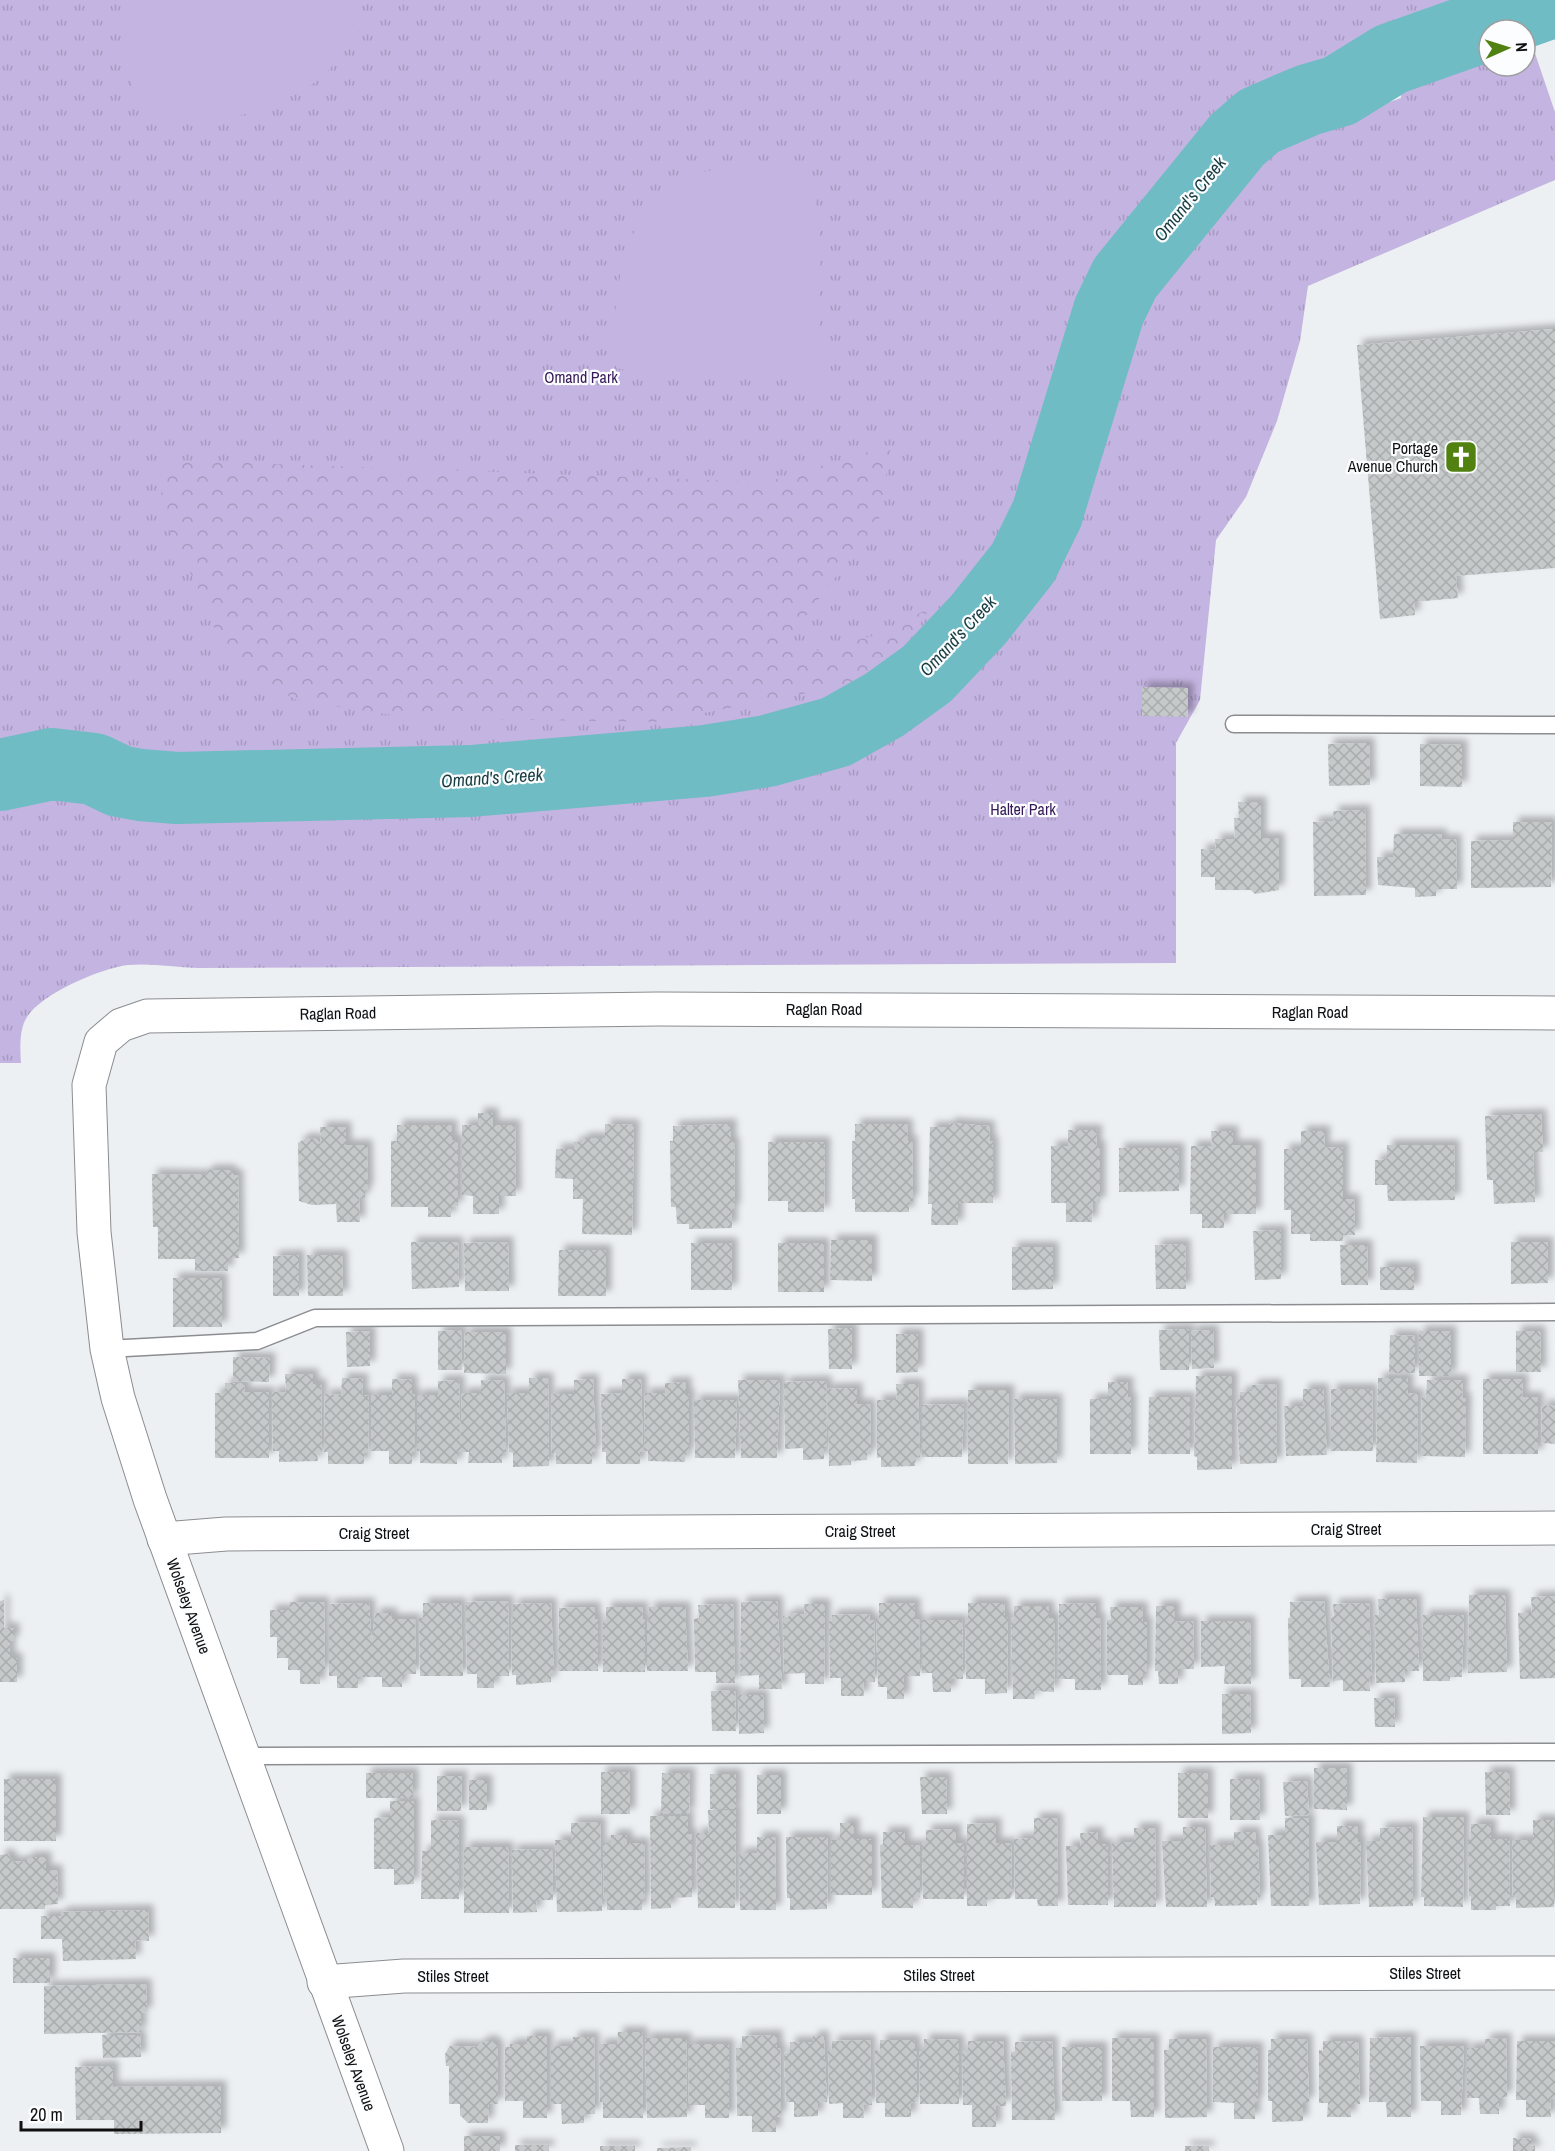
<svg xmlns="http://www.w3.org/2000/svg" width="1555" height="2151" viewBox="0 0 1555 2151" font-family="'Archivo Narrow',sans-serif">
  <style>
    .grass { fill: url(#grass-tufts) }
    .forest { fill: url(#forest-crowns) }
    .pitch { fill: #c4b4e1 }
    .lines { fill: none; stroke-linecap: round; stroke-linejoin: round }
    .river { stroke: #6fbcc4; stroke-width: 72 }
    .building { fill: url(#building-cross-hatch); filter: url(#shadow) }
    .lane-casing { stroke: #8b8d90; stroke-width: 19 }
    .street-casing { stroke: #8b8d90; stroke-width: 35 }
    .lane { stroke: #fff; stroke-width: 16 }
    .street { stroke: #fff; stroke-width: 33 }
    .labels { text-anchor: middle; stroke-width: 4.5; stroke-linejoin: round; paint-order: stroke }
    .park-label { font-size: 16px; fill: #371a58; stroke: #fcfdff }
    .poi-label { font-size: 16px; fill: #101011; stroke: #fcfdff; text-anchor: end }
    .street-label { font-size: 16px; fill: #101011; stroke: #fcfdff }
    .water-label { font-size: 18px; font-style: italic; fill: #183d41; stroke: #fcfdff }
  </style>
  <defs>
    <pattern id="grass-tufts" width="24" height="20" patternUnits="userSpaceOnUse" patternTransform="scale(1.5)"><rect width="24" height="20" fill="#c4b4e1"/><path d="M3 7l-1-3M5 7V3M7 7l1-3M15 17l-1-3M17 17v-4M19 17l1-3" fill="none" stroke="#a79ac0"/></pattern>
    <pattern id="forest-crowns" width="20" height="18" patternUnits="userSpaceOnUse" patternTransform="scale(1.5)"><rect width="20" height="18" fill="#c4b4e1"/><path d="M2 6a3 3 0 1 1 6 0M12 15a3 3 0 1 1 6 0" fill="none" stroke="#a79ac0"/></pattern>
    <pattern id="building-cross-hatch" width="8" height="8" patternUnits="userSpaceOnUse" patternTransform="scale(1.5)"><rect width="8" height="8" fill="#c5c9ca"/><path d="M0 0l8 8M0 8l8-8" fill="none" stroke="#a8acac"/></pattern>
    <filter id="shadow"><feDropShadow dx="5.5" dy="-5.5" stdDeviation="3" flood-color="#0004"/></filter>
  </defs>
  <rect width="100%" height="100%" fill="#edf0f3"/>
  <path class="grass" d="M 0,0 L 1519,0 L 1461,25 L 1387,40 L 1339,70 L 1322,86 L 1285,95 L 1239,114 L 1196,152 L 1160,197 L 1102,261 L 1082,317 L 1057,437 L 1041,469 L 1031,505 L 1012,525 L 993,576 L 964,612 L 911,663 L 873,691 L 837,711 L 742,735 L 630,756 L 420,752 L 199,765 L 200,810 L 450,801 L 746,775 L 801,762 L 858,736 L 956,670 L 1042,561 L 1075,488 L 1118,344 L 1167,262 L 1216,204 L 1248,158 L 1278,132 L 1312,122 L 1341,119 L 1401,98 L 1400,76 L 1489,43 L 1489,66 L 1525,66 L 1525,30 L 1519,30 L 1526,27 L 1555,112 L 1555,180 L 1308,286 L 1300,341 L 1277,421 L 1246,497 L 1216,540 L 1200,700 L 1176,743 L 1176,963 L 198,968 C 175,967 150,963 128,965 C 101,968 41,994 27,1017 C 19,1029 20,1049 21,1063 L 0,1063 Z"/>
  <polygon class="forest" points="891,445 879,520 787,641 816,651 876,635 930,608 904,649 848,685 657,722 411,718 297,700 260,682 221,649 206,604 160,512 164,460 767,482"/>
  <g class="pitch">
    <path d="M 120,0 L 363,0 C 353,25 345,54 326,73 C 288,109 171,149 136,94 C 122,72 123,27 120,0 Z"/>
    <path d="M 729,166 C 754,166 786,162 805,180 C 828,202 818,297 819,330 C 820,352 841,369 825,390 L 810,391 L 799,375 L 632,372 L 617,368 C 608,343 614,331 616,305 C 621,251 639,197 694,175 C 705,171 718,169 729,166 Z"/>
  </g>
  <g class="lines">
    <polyline class="river" points="0,775 52,764 94,769 119,781 140,785 177,788 471,781 705,761 767,751 836,732 884,705 927,674 978,620 1023,563 1047,514 1109,311 1125,278 1237,140 1259,121 1308,100 1339,91 1391,59 1555,1"/>
  </g>
  <g class="building">
    <polygon points="1555,329 1555,568 1456,576 1458,598 1414,602 1415,615 1380,619 1357,345"/>
    <polygon points="1142,687 1188,688 1188,717 1142,716"/>
    <polygon points="1369,743 1370,785 1329,786 1328,744"/>
    <polygon points="1420,744 1462,745 1462,787 1420,786"/>
    <polygon points="1238,802 1261,802 1261,838 1279,838 1279,890 1255,894 1251,890 1215,890 1215,877 1201,877 1201,849 1216,850 1215,839 1235,839 1234,818 1239,818"/>
    <polygon points="1365,810 1366,895 1314,896 1313,822 1334,821 1333,811"/>
    <polygon points="1513,822 1552,822 1551,887 1471,888 1471,841 1513,840"/>
    <polygon points="1394,834 1442,834 1441,840 1456,839 1457,889 1436,889 1436,896 1415,897 1415,888 1378,885 1377,857 1393,857"/>
    <polygon points="478,1113 493,1113 493,1125 515,1125 516,1196 499,1196 499,1214 473,1214 473,1196 462,1195 462,1125 478,1125"/>
    <polygon points="1541,1114 1543,1152 1533,1153 1535,1202 1494,1204 1493,1180 1487,1180 1485,1116"/>
    <polygon points="949,1123 989,1126 990,1141 993,1142 993,1203 958,1203 958,1225 931,1225 932,1204 928,1204 930,1127 949,1127"/>
    <polygon points="605,1124 634,1125 632,1235 582,1234 583,1199 573,1199 573,1179 555,1178 556,1149 574,1149 574,1142 582,1142 583,1138 605,1138"/>
    <polygon points="731,1124 731,1143 734,1142 735,1209 732,1209 732,1228 689,1229 689,1224 677,1224 676,1207 671,1207 670,1141 673,1141 673,1126"/>
    <polygon points="855,1124 907,1124 908,1141 912,1141 913,1201 909,1201 909,1212 855,1212 855,1199 852,1199 852,1141 855,1141"/>
    <polygon points="397,1125 452,1125 452,1140 458,1140 458,1206 451,1207 451,1217 428,1217 428,1207 391,1207 391,1141 397,1141"/>
    <polygon points="320,1127 346,1127 346,1145 367,1145 368,1190 365,1190 365,1198 359,1198 360,1222 337,1222 336,1204 312,1205 299,1201 298,1143 306,1138 316,1139 321,1144"/>
    <polygon points="1068,1130 1097,1130 1096,1146 1100,1146 1100,1203 1093,1203 1092,1222 1066,1222 1066,1203 1051,1203 1051,1146 1068,1146"/>
    <polygon points="1211,1131 1233,1131 1233,1145 1256,1145 1256,1214 1224,1214 1224,1228 1202,1228 1202,1214 1190,1214 1191,1146 1212,1146"/>
    <polygon points="1301,1131 1325,1131 1324,1148 1343,1147 1343,1199 1354,1199 1355,1235 1343,1235 1343,1241 1310,1241 1310,1234 1291,1234 1291,1210 1284,1210 1284,1149 1301,1149"/>
    <polygon points="768,1142 825,1142 824,1212 788,1212 788,1201 768,1201"/>
    <polygon points="1387,1145 1454,1145 1455,1200 1388,1201 1387,1185 1375,1185 1375,1160 1387,1159"/>
    <polygon points="1119,1148 1179,1148 1179,1191 1119,1192"/>
    <polygon points="209,1170 229,1170 234,1175 238,1175 239,1258 228,1258 228,1271 195,1271 195,1259 158,1259 158,1227 153,1227 152,1174 204,1175"/>
    <polygon points="1281,1230 1281,1279 1255,1280 1253,1231"/>
    <polygon points="831,1240 872,1240 872,1281 830,1280"/>
    <polygon points="411,1242 458,1242 459,1287 412,1289"/>
    <polygon points="508,1242 509,1291 465,1291 464,1243"/>
    <polygon points="1511,1242 1548,1242 1548,1283 1511,1284"/>
    <rect x="691" y="1243" width="41" height="47"/>
    <rect x="778" y="1243" width="46" height="49"/>
    <polygon points="1185,1244 1186,1289 1156,1289 1155,1245"/>
    <polygon points="1340,1245 1367,1245 1368,1285 1341,1285"/>
    <polygon points="1012,1247 1053,1247 1053,1289 1012,1290"/>
    <polygon points="559,1250 606,1250 606,1296 558,1296"/>
    <polygon points="299,1255 299,1296 273,1296 273,1256"/>
    <polygon points="307,1255 342,1255 343,1296 308,1296"/>
    <rect x="1380" y="1267" width="34" height="23"/>
    <rect x="173" y="1278" width="49" height="49"/>
    <polygon points="852,1328 852,1369 829,1369 828,1329"/>
    <polygon points="1189,1329 1189,1370 1160,1370 1159,1330"/>
    <polygon points="461,1330 462,1370 438,1370 438,1331"/>
    <polygon points="1213,1330 1214,1368 1192,1369 1191,1331"/>
    <polygon points="370,1331 370,1366 347,1367 346,1332"/>
    <rect x="1419" y="1331" width="32" height="45"/>
    <polygon points="1516,1331 1540,1331 1541,1372 1516,1372"/>
    <polygon points="465,1332 506,1332 506,1374 464,1373"/>
    <polygon points="896,1334 918,1334 918,1372 896,1373"/>
    <polygon points="1390,1335 1415,1336 1415,1373 1389,1373"/>
    <polygon points="233,1357 270,1358 269,1382 233,1381"/>
    <polygon points="285,1374 313,1374 313,1384 321,1384 322,1453 317,1452 318,1461 279,1462 279,1451 273,1451 272,1392 286,1392"/>
    <polygon points="1196,1376 1232,1376 1232,1469 1197,1470 1197,1457 1194,1456"/>
    <polygon points="342,1378 363,1379 362,1395 369,1396 368,1453 364,1453 364,1464 328,1464 328,1452 324,1452 325,1394 341,1395"/>
    <polygon points="529,1378 548,1378 549,1466 513,1467 513,1453 509,1452 507,1393 529,1393"/>
    <polygon points="1378,1378 1408,1378 1408,1394 1418,1393 1417,1463 1376,1462"/>
    <polygon points="392,1379 412,1380 412,1394 415,1394 415,1452 412,1452 412,1464 389,1464 389,1451 371,1451 371,1395 392,1395"/>
    <polygon points="593,1379 596,1452 592,1452 592,1464 556,1464 556,1453 552,1453 551,1394 574,1394 574,1380"/>
    <polygon points="622,1379 641,1379 643,1452 640,1452 640,1464 606,1464 606,1452 602,1452 601,1394 622,1393"/>
    <polygon points="1483,1379 1523,1379 1522,1397 1538,1397 1538,1454 1483,1454"/>
    <polygon points="459,1380 460,1447 462,1393 481,1393 481,1380 504,1381 506,1452 502,1453 502,1463 468,1463 469,1452 457,1452 457,1464 420,1463 420,1451 417,1451 417,1395 438,1395 438,1381"/>
    <polygon points="738,1380 780,1380 777,1458 741,1458"/>
    <polygon points="1427,1380 1463,1380 1462,1398 1466,1398 1465,1457 1421,1456 1422,1398 1426,1398"/>
    <polygon points="826,1381 827,1447 824,1447 824,1459 803,1460 803,1448 785,1449 784,1382"/>
    <polygon points="686,1382 686,1394 689,1394 689,1453 686,1453 685,1462 648,1461 648,1451 644,1452 645,1393 665,1393 665,1383"/>
    <polygon points="1108,1382 1128,1382 1128,1397 1131,1398 1131,1454 1090,1454 1090,1399 1108,1399"/>
    <polygon points="225,1383 245,1383 244,1392 269,1392 269,1458 215,1458 215,1393 225,1393"/>
    <polygon points="896,1384 918,1384 920,1457 916,1457 915,1466 881,1467 881,1457 877,1458 877,1400 897,1400"/>
    <polygon points="1276,1384 1277,1463 1240,1464 1236,1399 1240,1399 1240,1392 1252,1391 1252,1385"/>
    <polygon points="857,1388 857,1404 870,1404 871,1454 867,1454 867,1460 851,1461 851,1465 829,1466 827,1389"/>
    <polygon points="1303,1389 1323,1389 1327,1455 1286,1456 1284,1406 1303,1406"/>
    <polygon points="1331,1389 1372,1389 1373,1451 1331,1451"/>
    <polygon points="968,1390 1009,1390 1008,1464 968,1464"/>
    <polygon points="1149,1397 1190,1397 1190,1454 1148,1454"/>
    <polygon points="1014,1399 1057,1399 1057,1463 1015,1464"/>
    <polygon points="694,1400 737,1400 735,1458 695,1458"/>
    <polygon points="964,1404 962,1457 922,1457 922,1405"/>
    <polygon points="1542,1405 1555,1406 1555,1444 1541,1443"/>
    <polygon points="1469,1595 1505,1595 1507,1672 1468,1673"/>
    <polygon points="1555,1596 1555,1678 1520,1679 1518,1613 1532,1613 1531,1597"/>
    <polygon points="1378,1599 1416,1599 1419,1671 1404,1671 1405,1682 1376,1683 1375,1615 1379,1615"/>
    <polygon points="4,1600 4,1628 14,1628 14,1641 10,1641 10,1658 17,1658 17,1682 0,1682 0,1601"/>
    <polygon points="508,1601 509,1676 494,1676 494,1688 477,1688 477,1674 467,1674 466,1602"/>
    <polygon points="777,1601 782,1689 759,1689 759,1675 740,1676 741,1602"/>
    <polygon points="1324,1601 1330,1687 1301,1687 1301,1679 1289,1679 1288,1618 1290,1618 1290,1602"/>
    <polygon points="290,1602 324,1602 325,1671 320,1671 320,1684 300,1684 300,1670 288,1670 288,1658 277,1658 277,1637 270,1637 270,1610 290,1610"/>
    <polygon points="369,1603 372,1645 375,1613 392,1613 391,1619 415,1619 416,1674 402,1674 402,1687 382,1687 382,1677 358,1677 358,1688 337,1688 337,1676 329,1676 329,1604"/>
    <polygon points="423,1603 461,1603 463,1676 420,1676 419,1618 423,1618"/>
    <polygon points="551,1603 554,1674 551,1674 551,1682 516,1685 516,1675 512,1675 511,1617 513,1617 513,1604"/>
    <polygon points="879,1603 915,1603 915,1619 919,1619 920,1676 904,1676 904,1699 887,1699 887,1687 878,1687 876,1619 879,1619"/>
    <polygon points="968,1603 1004,1603 1005,1617 1008,1617 1007,1693 985,1694 985,1679 966,1679 965,1618 968,1618"/>
    <polygon points="1096,1603 1096,1618 1100,1618 1101,1690 1075,1690 1075,1679 1058,1679 1059,1604"/>
    <polygon points="1369,1603 1372,1678 1369,1678 1370,1691 1343,1691 1343,1680 1333,1681 1331,1617 1334,1616 1333,1604"/>
    <polygon points="733,1604 735,1683 716,1683 716,1672 695,1672 694,1619 699,1618 698,1605"/>
    <polygon points="804,1604 825,1604 824,1684 805,1684 805,1673 784,1674 783,1616 788,1617 791,1613 805,1615"/>
    <polygon points="1014,1606 1049,1606 1049,1618 1055,1618 1054,1692 1034,1691 1035,1699 1013,1699 1011,1618 1014,1619"/>
    <polygon points="1156,1606 1175,1606 1175,1622 1193,1621 1194,1669 1178,1669 1178,1684 1159,1684 1158,1671 1155,1671"/>
    <polygon points="595,1607 595,1619 598,1619 598,1671 558,1671 559,1608"/>
    <polygon points="606,1607 643,1607 642,1619 645,1619 645,1672 603,1672 603,1620 606,1620"/>
    <polygon points="649,1607 685,1607 688,1671 647,1671 647,1621 649,1620"/>
    <polygon points="1110,1607 1142,1607 1143,1622 1147,1622 1147,1673 1143,1673 1143,1685 1128,1685 1128,1675 1107,1675 1107,1620 1111,1620"/>
    <polygon points="869,1614 870,1621 874,1620 875,1682 863,1682 864,1696 841,1696 841,1678 830,1678 829,1621 832,1620 832,1615"/>
    <polygon points="1423,1615 1464,1615 1462,1677 1450,1677 1450,1681 1423,1681"/>
    <polygon points="922,1620 962,1620 963,1679 951,1679 951,1692 933,1692 932,1673 922,1673"/>
    <polygon points="1201,1621 1250,1621 1251,1684 1224,1684 1225,1666 1201,1667"/>
    <polygon points="735,1690 736,1731 712,1731 711,1691"/>
    <polygon points="1222,1694 1250,1694 1251,1733 1222,1734"/>
    <polygon points="738,1695 763,1695 764,1733 739,1734"/>
    <polygon points="1374,1698 1394,1698 1395,1727 1375,1727"/>
    <polygon points="1314,1768 1347,1768 1347,1810 1314,1809"/>
    <rect x="601" y="1772" width="29" height="42"/>
    <polygon points="1485,1772 1509,1772 1510,1815 1486,1815"/>
    <rect x="366" y="1773" width="47" height="25"/>
    <polygon points="662,1773 690,1773 689,1814 661,1814"/>
    <rect x="1178" y="1773" width="30" height="45"/>
    <rect x="710" y="1774" width="26" height="35"/>
    <rect x="757" y="1775" width="24" height="39"/>
    <polygon points="437,1776 462,1776 461,1811 437,1811"/>
    <polygon points="920,1777 946,1777 947,1814 922,1814"/>
    <rect x="4" y="1779" width="52" height="62"/>
    <polygon points="1230,1779 1259,1779 1260,1820 1230,1820"/>
    <rect x="469" y="1780" width="18" height="30"/>
    <polygon points="1307,1781 1309,1815 1285,1816 1283,1782"/>
    <polygon points="390,1801 414,1801 414,1884 394,1885 394,1869 374,1869 374,1818 390,1817"/>
    <polygon points="708,1810 736,1810 735,1908 698,1908 696,1833 709,1833"/>
    <polygon points="650,1816 688,1816 688,1834 692,1834 692,1897 671,1898 671,1908 651,1909"/>
    <polygon points="1423,1817 1464,1817 1463,1907 1424,1906 1424,1897 1421,1897"/>
    <polygon points="1034,1818 1057,1818 1058,1906 1038,1906 1037,1899 1015,1899 1014,1839 1034,1838"/>
    <polygon points="1285,1818 1309,1818 1309,1906 1271,1906 1268,1835 1285,1835"/>
    <polygon points="431,1820 459,1821 459,1899 421,1899 422,1851 431,1850"/>
    <polygon points="1533,1820 1554,1820 1554,1907 1516,1908 1516,1897 1513,1897 1512,1840 1533,1840"/>
    <polygon points="600,1822 602,1911 557,1912 555,1840 571,1840 571,1823"/>
    <polygon points="840,1823 854,1823 854,1839 872,1839 872,1895 831,1895 831,1840 840,1840"/>
    <polygon points="996,1823 996,1843 1011,1843 1012,1896 1009,1899 987,1899 987,1906 967,1906 967,1824"/>
    <polygon points="1471,1824 1491,1824 1491,1839 1509,1839 1510,1906 1496,1906 1496,1910 1471,1910 1471,1896 1469,1896 1468,1839 1471,1839"/>
    <polygon points="1337,1826 1358,1826 1358,1842 1361,1842 1360,1904 1319,1905 1316,1842 1337,1842"/>
    <polygon points="1183,1827 1205,1827 1207,1907 1166,1907 1162,1841 1183,1841"/>
    <polygon points="1412,1827 1413,1906 1369,1907 1366,1841 1380,1841 1380,1828"/>
    <polygon points="1134,1828 1155,1828 1156,1907 1114,1907 1112,1842 1134,1842"/>
    <polygon points="956,1829 956,1843 964,1843 964,1899 923,1899 922,1841 926,1841 926,1830"/>
    <polygon points="883,1832 905,1832 905,1845 920,1845 920,1898 913,1897 913,1908 882,1908 880,1845 883,1844"/>
    <polygon points="1098,1832 1098,1844 1108,1844 1108,1905 1068,1905 1066,1846 1081,1846 1080,1833"/>
    <polygon points="1234,1832 1255,1832 1256,1846 1258,1845 1260,1897 1257,1897 1257,1905 1215,1906 1214,1897 1211,1897 1210,1845 1234,1845"/>
    <polygon points="611,1835 627,1835 627,1843 644,1843 645,1899 642,1899 642,1910 607,1910 607,1900 604,1900 603,1843 611,1843"/>
    <polygon points="757,1837 775,1837 776,1910 740,1910 739,1853 757,1853"/>
    <polygon points="786,1837 828,1837 827,1909 790,1910 790,1898 787,1898"/>
    <polygon points="464,1847 508,1847 509,1913 464,1913"/>
    <polygon points="552,1849 553,1900 536,1900 537,1912 513,1913 512,1850"/>
    <polygon points="8,1854 13,1862 27,1861 27,1857 46,1857 46,1870 57,1870 58,1904 45,1905 45,1909 0,1909 0,1855"/>
    <polygon points="148,1910 149,1941 135,1940 136,1959 63,1961 62,1939 41,1939 41,1916 61,1916 61,1912"/>
    <rect x="13" y="1958" width="37" height="25"/>
    <polygon points="146,1984 147,2012 141,2013 141,2032 44,2034 44,1986"/>
    <polygon points="618,2032 642,2032 643,2118 603,2118 603,2102 600,2102 599,2044 617,2044"/>
    <polygon points="102,2035 140,2035 141,2057 103,2058"/>
    <polygon points="777,2035 777,2048 780,2048 781,2116 776,2117 776,2132 752,2132 752,2116 737,2116 736,2048 742,2048 742,2036"/>
    <polygon points="527,2036 547,2036 547,2118 523,2118 523,2101 505,2101 505,2047 510,2047 510,2044 527,2044"/>
    <polygon points="813,2036 823,2036 824,2040 827,2102 818,2103 818,2116 794,2117 794,2102 786,2102 784,2053 790,2052 790,2042 813,2042"/>
    <polygon points="573,2037 594,2037 595,2114 584,2114 584,2123 562,2124 561,2104 551,2104 551,2046 573,2046"/>
    <polygon points="1411,2037 1411,2117 1387,2117 1386,2102 1369,2102 1370,2038"/>
    <polygon points="645,2038 686,2038 687,2117 647,2118"/>
    <polygon points="1112,2038 1154,2039 1154,2117 1131,2117 1130,2101 1112,2101"/>
    <polygon points="1506,2038 1507,2097 1499,2098 1499,2114 1480,2114 1479,2098 1467,2098 1467,2048 1485,2048 1485,2039"/>
    <polygon points="924,2039 959,2040 959,2104 920,2104 919,2051 924,2051"/>
    <polygon points="1169,2039 1206,2039 1207,2117 1165,2118 1164,2050 1169,2050"/>
    <polygon points="1271,2039 1307,2039 1309,2102 1303,2102 1303,2121 1272,2122 1272,2101 1268,2101 1268,2050 1271,2050"/>
    <polygon points="870,2040 872,2105 863,2105 864,2118 843,2118 843,2103 829,2104 828,2051 832,2051 832,2041"/>
    <polygon points="880,2040 915,2040 915,2051 917,2051 917,2102 911,2103 911,2117 885,2117 885,2103 876,2103 875,2050 880,2051"/>
    <polygon points="484,2041 492,2041 498,2047 498,2104 489,2104 488,2123 468,2123 460,2115 460,2104 449,2104 449,2066 446,2066 445,2054 450,2046 477,2047"/>
    <polygon points="968,2041 1003,2041 1006,2106 996,2106 996,2127 972,2127 972,2105 963,2105 962,2050 968,2050"/>
    <polygon points="1052,2041 1055,2120 1012,2120 1011,2052 1015,2052 1015,2042"/>
    <polygon points="1323,2041 1358,2041 1360,2104 1351,2104 1351,2117 1327,2117 1328,2103 1319,2103 1319,2050 1323,2051"/>
    <polygon points="1517,2041 1555,2041 1555,2099 1550,2099 1551,2117 1526,2117 1526,2100 1516,2100"/>
    <polygon points="688,2044 729,2044 729,2118 705,2118 705,2105 689,2105"/>
    <polygon points="1420,2046 1464,2046 1461,2115 1441,2115 1441,2101 1421,2101"/>
    <rect x="1062" y="2047" width="40" height="54"/>
    <polygon points="1213,2047 1258,2047 1258,2102 1255,2102 1255,2119 1234,2119 1234,2103 1213,2102"/>
    <polygon points="113,2066 113,2087 221,2086 221,2133 114,2134 114,2120 76,2120 75,2067"/>
    <rect x="464" y="2136" width="36" height="15"/>
    <polygon points="1513,2138 1531,2139 1531,2146 1535,2146 1535,2151 1513,2151"/>
    <rect x="515" y="2145" width="34" height="6"/>
    <rect x="600" y="2146" width="35" height="5"/>
    <rect x="1185" y="2146" width="24" height="5"/>
    <polygon points="691,2147 691,2151 657,2151 657,2148"/>
  </g>
  <g class="lines">
    <defs>
      <g id="lane">
        <polyline points="1234,724 1555,725"/>
        <polyline points="107,1349 257,1341 315,1318 1555,1312"/>
        <polyline points="242,1756 1555,1752"/>
      </g>
      <g id="street">
        <polyline points="164,1539 226,1534 1555,1528"/>
        <polyline points="324,1982 404,1976 1555,1973"/>
        <polyline points="387,2151 150,1499 118,1398 107,1349 94,1232 89,1085 101,1042 121,1025 147,1016 658,1009 1555,1013"/>
      </g>
    </defs>
    <use href="#lane" class="lane-casing"/>
    <use href="#street" class="street-casing"/>
    <use href="#lane" class="lane"/>
    <use href="#street" class="street"/>
  </g>
  <defs>
    <symbol id="church-square" viewBox="-11 -11 22 22"><rect x="-9" y="-9" width="18" height="18" rx="4" fill="#518111" stroke="#fcfdff"/><path d="M-1.2-6h2.4v3.5h3.3v2.4h-3.3V6h-2.4V-.1h-3.3v-2.4h3.3Z" fill="#fff"/></symbol>
  </defs>
  <g fill-rule="evenodd">
    <use href="#church-square" x="1442" y="438" width="38" height="38"/>
  </g>
  <g class="labels">
    <g class="park-label">
      <text x="581" y="383">Omand Park</text>
      <text x="1023" y="815">Halter Park</text>
    </g>
    <g class="poi-label">
      <text x="1438" y="454">Portage<tspan x="1438" dy="18">Avenue Church</tspan></text>
    </g>
    <g class="street-label">
      <text x="824" y="1015">Raglan Road</text>
      <text x="1310" y="1018">Raglan Road</text>
      <text transform="translate(338 1013) rotate(-1)" y="6">Raglan Road</text>
      <text x="1346" y="1535">Craig Street</text>
      <text x="860" y="1537">Craig Street</text>
      <text x="374" y="1539">Craig Street</text>
      <text transform="translate(189 1606) rotate(70)" y="6">Wolseley Avenue</text>
      <text x="1425" y="1979">Stiles Street</text>
      <text x="939" y="1981">Stiles Street</text>
      <text x="453" y="1982">Stiles Street</text>
      <text transform="translate(354 2063) rotate(70)" y="6">Wolseley Avenue</text>
    </g>
    <g class="water-label">
      <text transform="translate(1190 199) rotate(-51)" y="6">Omand's Creek</text>
      <text transform="translate(958 636) rotate(-47)" y="6">Omand's Creek</text>
      <text transform="translate(492 778) rotate(-4)" y="6">Omand's Creek</text>
    </g>
  </g>
  <g transform="translate(1507 48) rotate(87)"><circle r="28" fill="#fcfdff" stroke="#9e9ea0" stroke-width="1.5"/>
  <path d="M0-4.5L10 22L0 15L-10 22Z" fill="#518111"/>
  <text y="-9" font-size="16" font-weight="bold" text-anchor="middle" fill="#101011">N</text>
  </g>
  <path d="M21 2121v9h120v-9" fill="none" stroke="#101011" stroke-width="3"/>
  <text x="30" y="2121" font-size="18" fill="#101011" stroke="#fcfdff" stroke-width="4.5" paint-order="stroke">20 m</text>
</svg>
